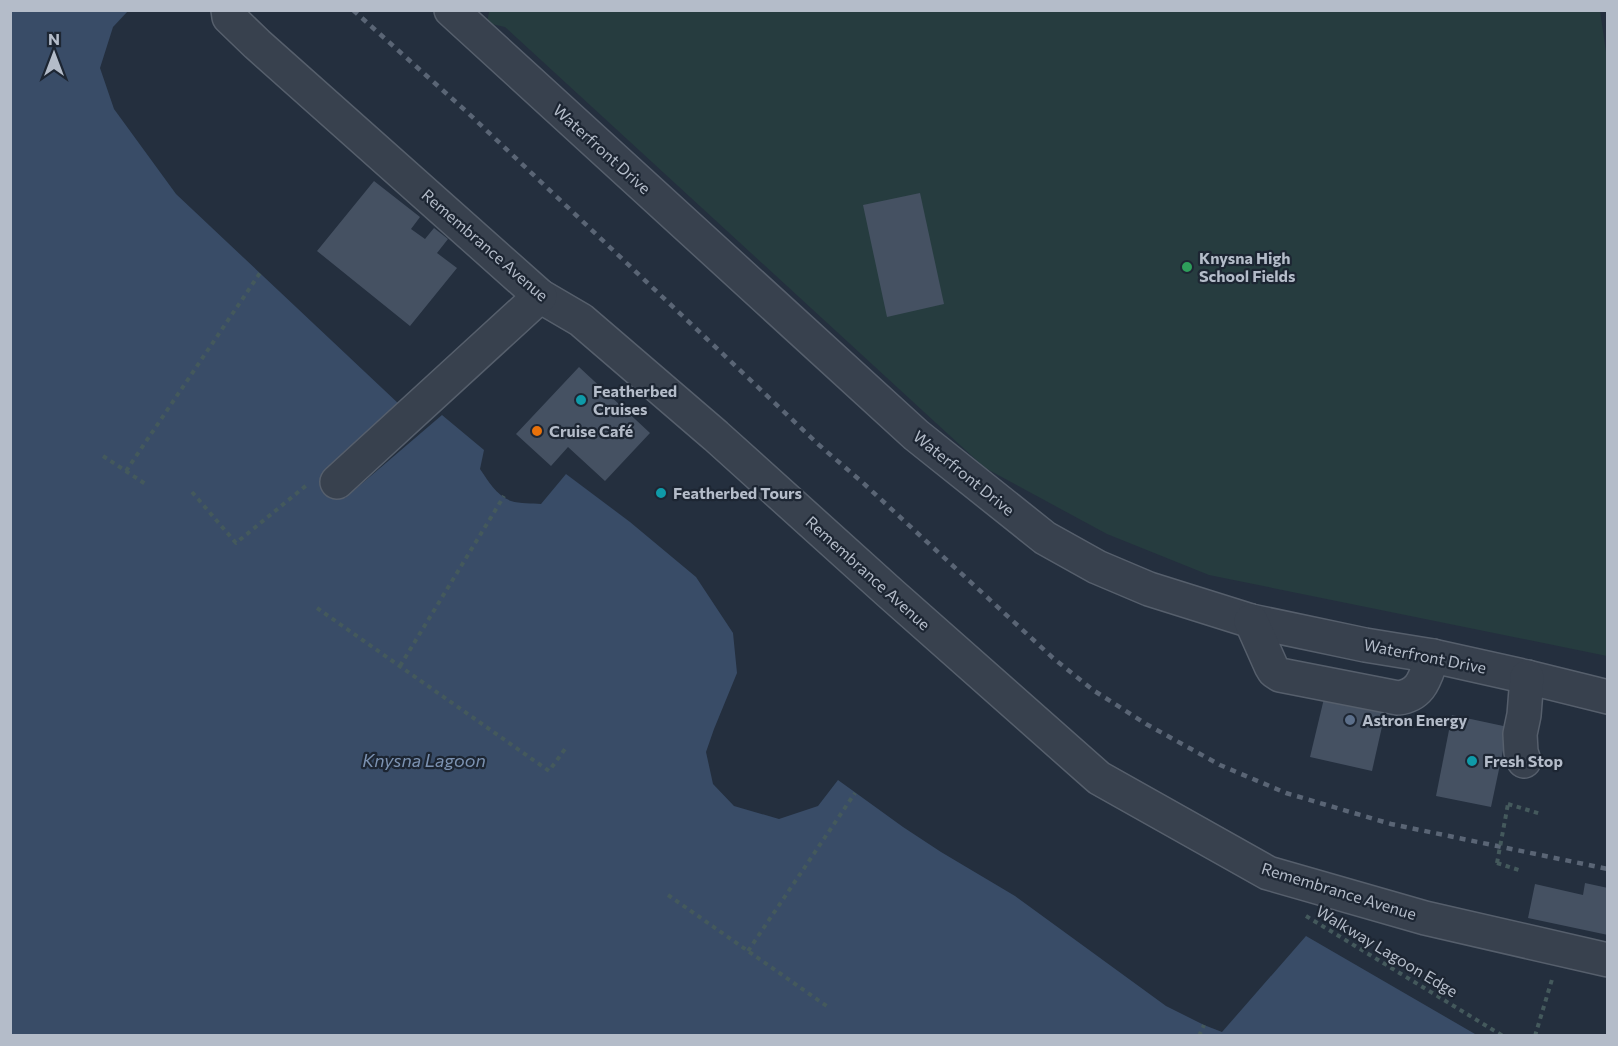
<svg xmlns="http://www.w3.org/2000/svg" width="1618" height="1046" viewBox="0 0 1618 1046" font-family="Commissioner,sans-serif">
  <style>
    .green { fill: #263c3f }
    .water { fill: #394c67 }
    .building { fill: #455162 }
    .lines { fill: none; stroke-linecap: round; stroke-linejoin: round }
    .minor-casing { stroke: #565f6c; stroke-width: 36 }
    .path { stroke: #44595c; stroke-width: 4; stroke-dasharray: 4.5 4.5; stroke-linecap: butt }
    .minor { stroke: #38414e; stroke-width: 33 }
    .rail { stroke: #5a6575; stroke-width: 4.5; stroke-dasharray: 6 6; stroke-linecap: butt }
    .path-bridge { stroke: #44595c; stroke-width: 4; stroke-dasharray: 4.5 4.5; stroke-linecap: butt }
    .leisure-dot { fill: #2e9e5b; stroke: #1d2633; stroke-width: 2 }
    .culture-dot { fill: #0f9aa8; stroke: #1d2633; stroke-width: 2 }
    .food-dot { fill: #e8710a; stroke: #1d2633; stroke-width: 2 }
    .service-dot { fill: #5c6f8a; stroke: #1d2633; stroke-width: 2 }
    .labels { text-anchor: middle; stroke-width: 4.5; stroke-linejoin: round; paint-order: stroke }
    .street-label { font-size: 16px; fill: #b4bcc9; stroke: #1d2633 }
    .poi-label { font-size: 16px; font-weight: bold; fill: #b4bcc9; stroke: #1d2633; text-anchor: start }
    .water-label { font-size: 18px; font-style: italic; fill: #7c92b1; stroke: #1d2633 }
  </style>
  <rect width="100%" height="100%" fill="#242f3e"/>
  <polygon class="green" points="487,10 1600,11 1608,65 1607,656 1209,575 1107,534 985,468 505,27 487,23 489,12"/>
  <path class="water" d="M 10,11 L 128,11 L 113,27 L 100,68 L 114,109 L 176,194 L 400,405 L 323,472 L 345,498 L 442,415 L 484,450 L 480,469 C 489,482 496,495 511,501 C 520,504 532,503 541,504 L 566,474 L 630,522 L 696,577 L 733,633 L 737,673 L 714,729 L 706,752 L 713,784 L 734,806 L 779,819 L 818,806 L 838,780 L 903,827 L 941,852 L 1015,896 L 1166,1006 L 1204,1025 L 1222,1032 L 1306,936 L 1475,1034 L 1473,1036 L 11,1035 Z"/>
  <g class="building">
    <polygon points="374,181 420,217 411,229 425,239 434,228 448,239 437,253 457,268 410,326 317,251"/>
    <polygon points="920,193 944,304 887,317 863,205"/>
    <polygon points="579,367 650,433 605,481 568,447 551,466 516,434"/>
    <polygon points="1327,686 1388,700 1372,771 1310,757"/>
    <polygon points="1452,715 1508,727 1491,807 1436,796"/>
    <polygon points="1585,883 1608,888 1608,935 1528,918 1535,884 1583,895"/>
  </g>
  <g class="lines">
    <defs>
      <g id="minor">
        <polyline points="228,10 229,17 257,44 540,296 581,320 716,436 890,593 1099,778 1268,873 1425,918 1608,960"/>
        <polyline points="451,10 916,435 1045,538 1097,567 1149,589 1251,621 1365,645 1433,656 1527,677 1608,697"/>
        <polyline points="337,482 540,296"/>
        <path d="M 1251,621 L 1271,666 L 1274,671 L 1280,675 L 1398,698 C 1423,695 1425,676 1433,656"/>
        <polyline points="1524,761 1521,752 1520,734 1524,715 1527,677"/>
      </g>
    </defs>
    <use href="#minor" class="minor-casing"/>
    <g class="path">
      <polyline points="103,456 147,485"/>
      <polyline points="126,471 260,273"/>
      <polyline points="192,492 236,543 308,484"/>
      <polyline points="317,608 549,771 565,749"/>
      <polyline points="400,666 504,496"/>
      <polyline points="1508,804 1541,814"/>
      <polyline points="1497,863 1522,871"/>
      <polyline points="668,895 828,1007"/>
      <polyline points="1306,916 1503,1036"/>
      <polyline points="748,951 855,793"/>
      <polyline points="1199,1036 1204,1025"/>
      <polyline points="1535,1036 1553,976"/>
    </g>
    <use href="#minor" class="minor"/>
    <polyline class="rail" points="353,10 467,112 819,445 862,482 1053,658 1093,690 1146,724 1220,765 1286,793 1391,824 1608,869"/>
    <polyline class="path-bridge" points="1497,863 1508,804"/>
  </g>
  <circle class="leisure-dot" cx="1187" cy="267" r="6"/>
  <g class="culture-dot">
    <circle cx="581" cy="400" r="6"/>
    <circle cx="661" cy="493" r="6"/>
    <circle cx="1472" cy="761" r="6"/>
  </g>
  <circle class="food-dot" cx="537" cy="431" r="6"/>
  <circle class="service-dot" cx="1350" cy="720" r="6"/>
  <g class="labels">
    <g class="street-label">
      <text transform="translate(602 149) rotate(42)" y="6">Waterfront Drive</text>
      <text transform="translate(485 245) rotate(41)" y="6">Remembrance Avenue</text>
      <text transform="translate(964 473) rotate(39)" y="6">Waterfront Drive</text>
      <text transform="translate(868 573) rotate(42)" y="6">Remembrance Avenue</text>
      <text transform="translate(1425 656) rotate(11)" y="6">Waterfront Drive</text>
      <text transform="translate(1339 891) rotate(17)" y="6">Remembrance Avenue</text>
      <text transform="translate(1387 951) rotate(31)" y="6">Walkway Lagoon Edge</text>
    </g>
    <g class="poi-label">
      <text x="1199" y="264">Knysna High<tspan x="1199" dy="18">School Fields</tspan></text>
      <text x="593" y="397">Featherbed<tspan x="593" dy="18">Cruises</tspan></text>
      <text x="549" y="437">Cruise Café</text>
      <text x="673" y="499">Featherbed Tours</text>
      <text x="1362" y="726">Astron Energy</text>
      <text x="1484" y="767">Fresh Stop</text>
    </g>
    <g class="water-label">
      <text x="424" y="767">Knysna Lagoon</text>
    </g>
  </g>
  <rect width="1618" height="1046" fill="none" stroke="#b4bcc9" stroke-width="24"/>
  <g transform="translate(54 54)" stroke="#1d2633" stroke-width="4.5" paint-order="stroke">
  <path d="M0-4.5L10 22L0 15L-10 22Z" fill="#b4bcc9"/>
  <text y="-9" font-size="16" font-weight="bold" text-anchor="middle" fill="#b4bcc9">N</text>
  </g>
</svg>
